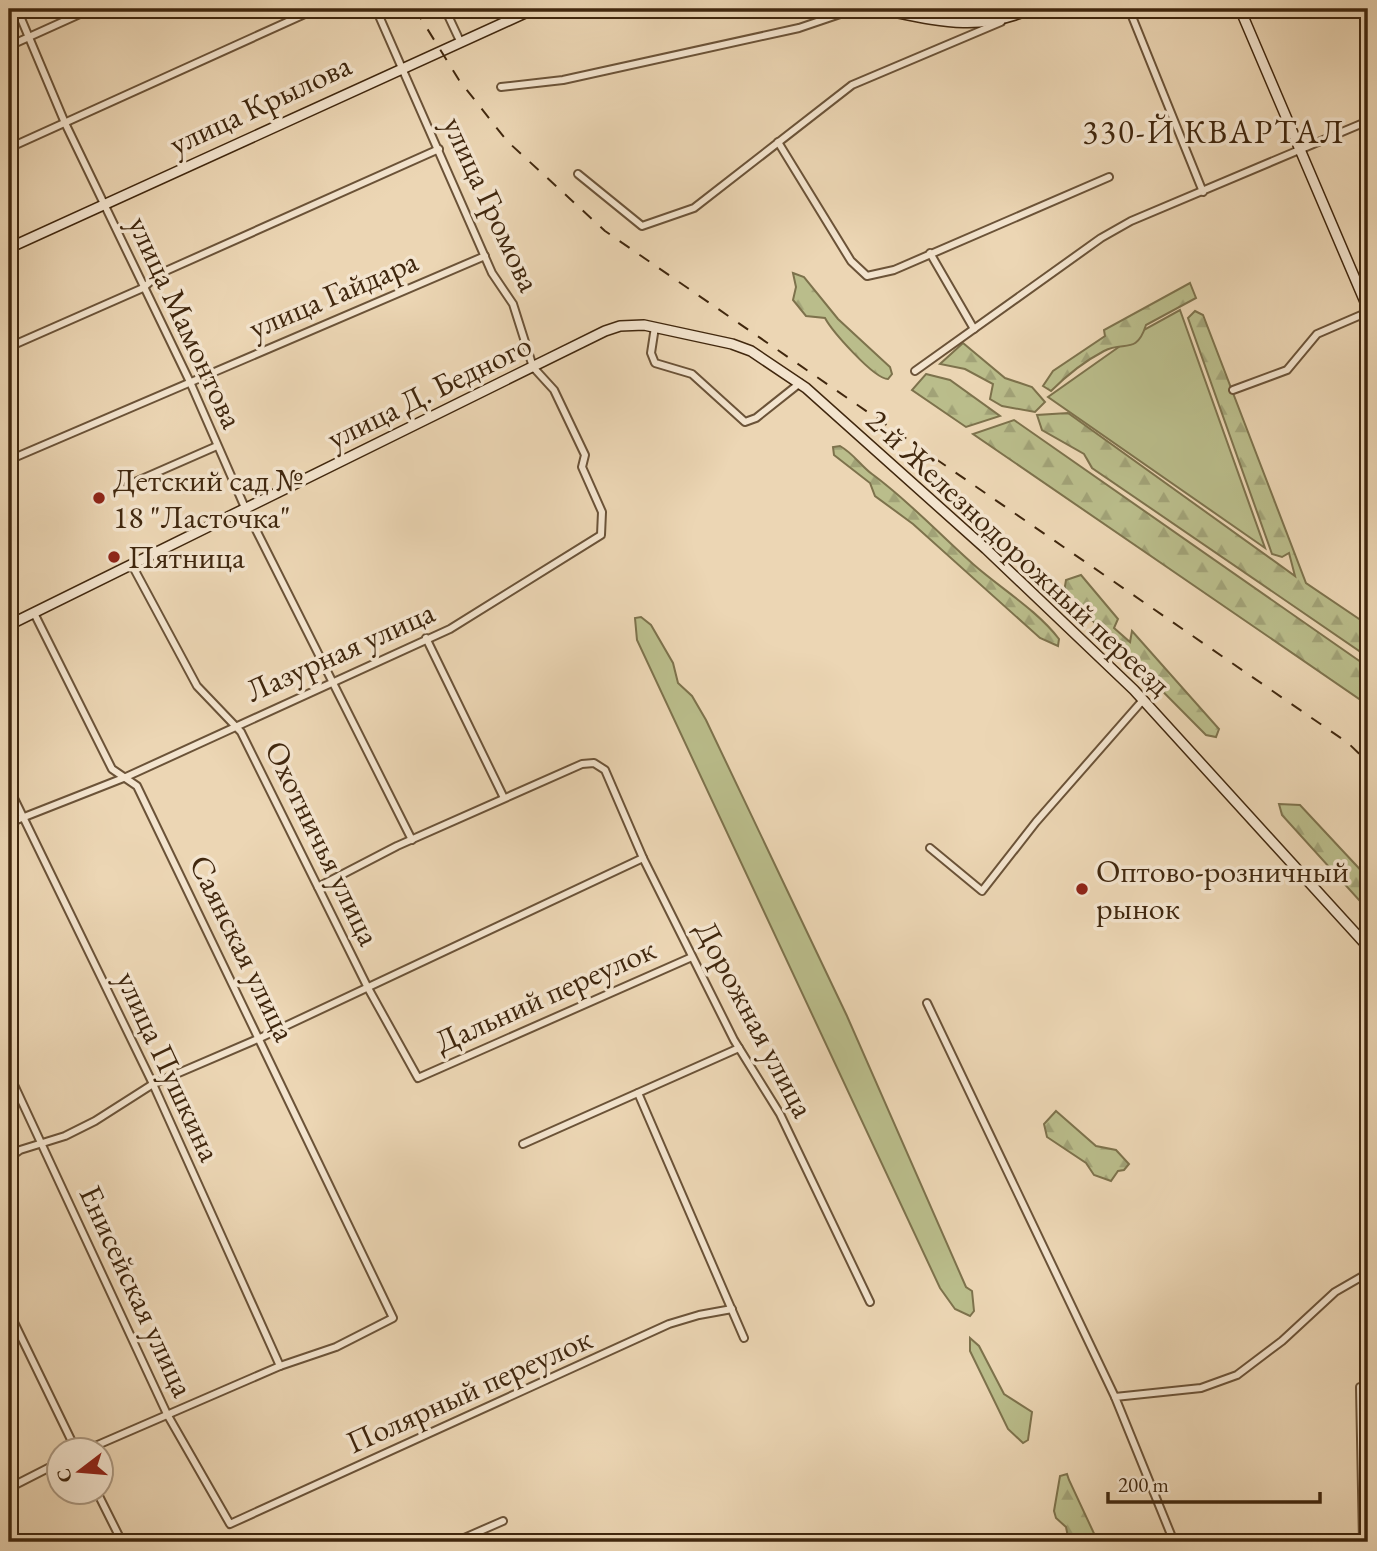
<svg xmlns="http://www.w3.org/2000/svg" width="1377" height="1551" viewBox="0 0 1377 1551" font-family="'EB Garamond',serif">
  <style>
    .green { fill: #babd8b; stroke: #7d724c; stroke-width: 2 }
    .forest { fill: url(#forest-firs); stroke: #7d724c; stroke-width: 2 }
    .lines { fill: none; stroke-linecap: round; stroke-linejoin: round }
    .street-casing { stroke: #6b5338; stroke-width: 10 }
    .secondary-casing { stroke: #40270e; stroke-width: 12 }
    .street { stroke: #f3e4ce; stroke-width: 6 }
    .secondary { stroke: #f3e4ce; stroke-width: 9 }
    .rail { stroke: #40270e; stroke-width: 2; stroke-dasharray: 12 12; stroke-linecap: butt }
    .poi-dot { fill: #8f2418; stroke: #f3e4ce; stroke-width: 2.5 }
    .labels { text-anchor: middle; stroke-width: 7; stroke-linejoin: round; paint-order: stroke }
    .street-label { font-size: 32px; fill: #40270e; stroke: #f3e4ce }
    .poi-label { font-size: 32px; fill: #40270e; stroke: #f3e4ce; text-anchor: start }
    .neighbourhood-label { font-size: 33px; letter-spacing: 2px; fill: #40270e; stroke: #f3e4ce }
  </style>
  <defs>
    <pattern id="forest-firs" width="22" height="20" patternUnits="userSpaceOnUse" patternTransform="scale(1.75)"><rect width="22" height="20" fill="#babd8b"/><path d="M5 1l3.5 6h-7zM16 11l3.5 6h-7z" fill="#a1a277"/></pattern>
  </defs>
  <rect width="100%" height="100%" fill="#ecd6b4"/>
  <filter id="stains"><feTurbulence type="fractalNoise" baseFrequency=".00286" numOctaves="4"/><feColorMatrix values="0 0 0 0 .2 0 0 0 0 .09 0 0 0 0 .02 0 0 0 .5 -.17"/></filter>
  <radialGradient id="worn" r=".72"><stop offset=".6" stop-color="#630" stop-opacity="0"/><stop offset="1" stop-color="#630" stop-opacity=".3"/></radialGradient>
  <g class="green">
    <polygon points="1180,310 1265,548 1048,397 1140,332"/>
    <polygon points="641,617 651,625 673,663 678,683 692,696 706,720 847,1016 966,1287 972,1291 974,1311 970,1316 955,1309 940,1288 637,640 635,618"/>
    <polygon points="970,1338 979,1346 1004,1394 1032,1412 1028,1440 1023,1443 1008,1429 970,1351"/>
  </g>
  <g class="forest">
    <path d="M 793,273 L 804,277 L 838,319 L 890,367 L 892,374 L 888,379 C 874,379 832,331 825,318 L 806,316 L 793,300 L 796,287 Z"/>
    <path d="M 1190,283 L 1196,298 L 1146,325 C 1136,356 1124,340 1104,351 C 1085,361 1066,376 1051,391 L 1043,386 L 1053,371 L 1105,336 L 1104,330 Z"/>
    <polygon points="1195,311 1203,315 1306,583 1368,625 1368,657 1092,468 1084,454 1042,430 1037,415 1068,413 1295,576 1289,553 1282,557 1272,554 1188,318"/>
    <polygon points="963,343 1005,378 1032,387 1045,402 1035,412 1002,406 990,399 993,384 965,369 940,364"/>
    <polygon points="926,374 950,380 1000,416 966,427 912,390"/>
    <polygon points="1014,420 1368,667 1368,705 973,434"/>
    <path d="M 840,446 C 854,454 860,465 872,474 C 909,501 939,534 973,564 C 1000,588 1037,610 1059,639 L 1058,646 L 1040,638 L 913,524 L 875,496 L 870,483 L 834,455 L 833,447 Z"/>
    <polygon points="1081,575 1118,619 1114,628 1130,642 1132,631 1219,729 1216,737 1206,735 1064,592 1066,580"/>
    <polygon points="1279,804 1300,805 1368,878 1368,910 1282,815"/>
    <polygon points="1056,1111 1096,1146 1116,1150 1129,1164 1124,1170 1118,1171 1111,1181 1094,1175 1086,1163 1047,1137 1044,1124"/>
    <polygon points="1067,1474 1069,1480 1098,1542 1069,1542 1066,1527 1056,1518 1054,1511 1060,1476"/>
  </g>
  <g class="lines">
    <defs>
      <g id="street">
        <polyline points="17,9 65,123 190,382 246,510 412,840"/>
        <polyline points="445,9 460,41"/>
        <polyline points="1129,9 1203,192"/>
        <polyline points="9,46 91,9"/>
        <polyline points="501,87 563,80 799,28 855,9"/>
        <polyline points="778,142 851,261 867,276 894,270 1109,177"/>
        <polyline points="9,148 316,9"/>
        <polyline points="578,174 642,226 694,208 852,85 1001,22"/>
        <polyline points="930,253 974,329"/>
        <polyline points="655,327 651,353 655,363 692,374 745,422 756,418 800,383"/>
        <polyline points="9,347 143,288 159,274 439,149"/>
        <polyline points="915,371 1101,238 1131,221 1368,121"/>
        <polyline points="1233,390 1287,370 1317,334 1368,312"/>
        <polyline points="9,460 485,256"/>
        <polyline points="128,485 217,446"/>
        <polyline points="132,565 197,686 241,732 368,988 418,1078 692,957"/>
        <polyline points="34,613 112,769 137,786 393,1318 336,1347 280,1366 86,1450"/>
        <polyline points="426,638 504,798"/>
        <polyline points="9,788 153,1084 280,1366"/>
        <polyline points="9,823 126,777 450,629 601,535 602,512 582,467 585,455 554,390 533,367 513,304 492,273 376,9"/>
        <polyline points="930,848 982,891 1036,822 1143,700"/>
        <polyline points="318,887 397,846 582,764 594,763 605,770 643,858 734,1040 780,1114 870,1302"/>
        <polyline points="927,1003 1115,1397"/>
        <polyline points="9,1074 167,1414 230,1524 669,1324 699,1315 732,1309"/>
        <polyline points="638,1093 744,1338"/>
        <polyline points="523,1144 739,1048"/>
        <polyline points="9,1158 20,1150 65,1136 95,1121 153,1084 260,1038 643,858"/>
        <polyline points="9,1312 76,1450"/>
        <polyline points="1360,1387 1363,1542"/>
        <polyline points="9,1488 60,1462"/>
        <polyline points="97,1492 122,1542"/>
        <polyline points="455,1542 503,1521"/>
        <polyline points="1174,1542 1115,1397 1201,1388 1237,1375 1282,1341 1335,1292 1368,1273"/>
      </g>
      <g id="secondary">
        <path d="M 879,9 C 935,20 976,33 1031,9"/>
        <polyline points="1240,9 1368,309"/>
        <polyline points="9,248 534,9"/>
        <polyline points="9,625 605,331 620,326 644,325 732,344 751,351 806,388 986,549 1134,690 1368,947"/>
      </g>
    </defs>
    <use href="#street" class="street-casing"/>
    <use href="#secondary" class="secondary-casing"/>
    <use href="#street" class="street"/>
    <use href="#secondary" class="secondary"/>
    <polyline class="rail" points="415,9 459,80 507,141 605,231 1348,743 1368,762"/>
  </g>
  <g class="poi-dot">
    <circle cx="99" cy="498" r="7"/>
    <circle cx="114" cy="557" r="7"/>
    <circle cx="1082" cy="889" r="7"/>
  </g>
  <g class="labels">
    <g class="street-label">
      <text transform="translate(260 104) rotate(-25)" y="11">улица Крылова</text>
      <text transform="translate(492 204) rotate(65)" y="11">улица Громова</text>
      <text transform="translate(333 294) rotate(-23)" y="11">улица Гайдара</text>
      <text transform="translate(186 322) rotate(65)" y="11">улица Мамонтова</text>
      <text transform="translate(429 391) rotate(-26)" y="11">улица Д. Бедного</text>
      <text transform="translate(1019 552) rotate(43)" y="11">2-й Железнодорожный переезд</text>
      <text transform="translate(340 651) rotate(-24)" y="11">Лазурная улица</text>
      <text transform="translate(323 843) rotate(64)" y="11">Охотничья улица</text>
      <text transform="translate(243 948) rotate(64)" y="11">Саянская улица</text>
      <text transform="translate(545 995) rotate(-24)" y="11">Дальний переулок</text>
      <text transform="translate(755 1019) rotate(62)" y="11">Дорожная улица</text>
      <text transform="translate(169 1066) rotate(65)" y="11">улица Пушкина</text>
      <text transform="translate(137 1291) rotate(65)" y="11">Енисейская улица</text>
      <text transform="translate(469 1390) rotate(-24)" y="11">Полярный переулок</text>
    </g>
    <g class="poi-label">
      <text x="113" y="491">Детский сад №<tspan x="113" dy="37">18 "Ласточка"</tspan></text>
      <text x="128" y="568">Пятница</text>
      <text x="1096" y="882">Оптово-розничный<tspan x="1096" dy="37">рынок</tspan></text>
    </g>
    <g class="neighbourhood-label">
      <text x="1214" y="143">330-Й КВАРТАЛ</text>
    </g>
  </g>
  <rect width="1377" height="1551" fill="none" stroke="#ecd6b4" stroke-width="35"/>
  <rect x="10" y="10" width="1356" height="1530" fill="none" stroke="#40270e" stroke-width="3.5"/>
  <rect x="18" y="18" width="1342" height="1516" fill="none" stroke="#40270e" stroke-width="2"/>
  <g transform="translate(80 1471) rotate(254)"><circle r="33" fill="#f3e4ce" stroke="#ab9881" stroke-width="2"/>
  <path d="M0-5L12 26L0 18L-12 26Z" fill="#8f2418"/>
  <text y="-10" font-size="19" font-weight="bold" text-anchor="middle" fill="#40270e">С</text>
  </g>
  <path d="M1108 1492v10h212v-10" fill="none" stroke="#40270e" stroke-width="3.5"/>
  <text x="1118" y="1492" font-size="21" fill="#40270e" stroke="#f3e4ce" stroke-width="5" paint-order="stroke">200 m</text>
  <rect width="100%" height="100%" filter="url(#stains)"/>
  <rect width="100%" height="100%" fill="url(#worn)"/>
</svg>
